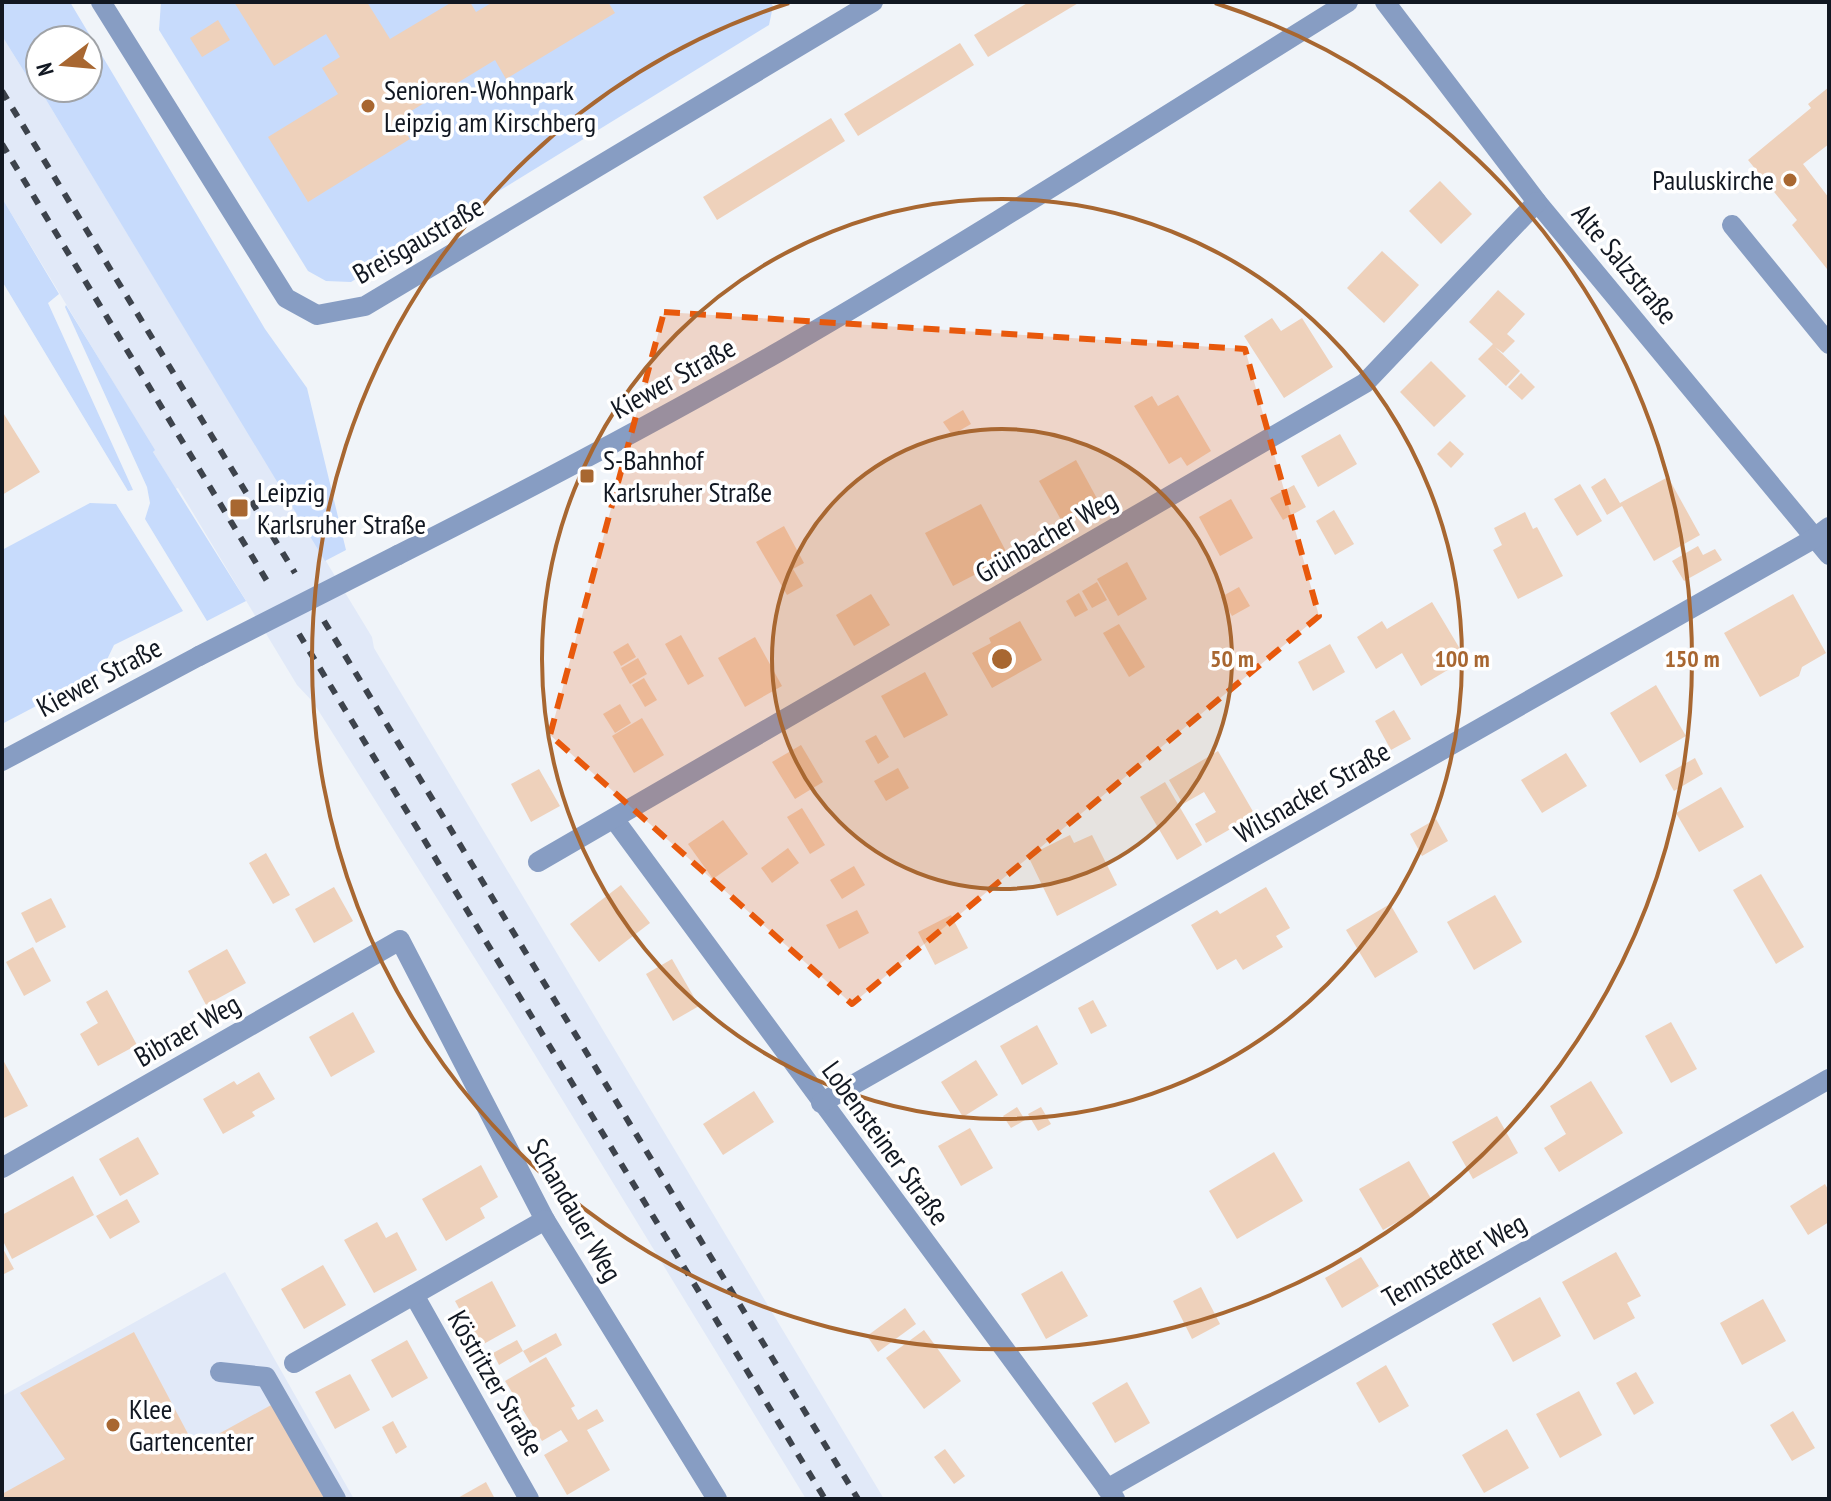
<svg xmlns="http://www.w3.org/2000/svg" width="1831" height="1501" viewBox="0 0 1831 1501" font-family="'PT Sans Narrow',sans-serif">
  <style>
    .built { fill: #e1e9f8 }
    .green { fill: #c7dbfc; fill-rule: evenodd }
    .building { fill: #eed1bb }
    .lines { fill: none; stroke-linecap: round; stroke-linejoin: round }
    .minor { stroke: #879dc3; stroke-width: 20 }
    .rail { stroke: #3d434c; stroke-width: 6; stroke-dasharray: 10 10; stroke-linecap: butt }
    .minor-bridge { stroke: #879dc3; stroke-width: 20 }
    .marked { fill: #e8590c; fill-opacity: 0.2; stroke: #e8590c; stroke-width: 6; stroke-dasharray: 16 10; stroke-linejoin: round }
    .ring { fill: none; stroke: #a86731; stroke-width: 4 }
    .poi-dot { fill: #a86731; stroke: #fff; stroke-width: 3 }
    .labels { text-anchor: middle; stroke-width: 7; stroke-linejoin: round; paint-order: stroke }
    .poi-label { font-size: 28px; fill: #121822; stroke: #fff; text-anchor: start }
    .street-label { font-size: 28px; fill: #121822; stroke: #fff }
    .centre { fill: #a86731; stroke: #fff; stroke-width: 4 }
    .ring-label { font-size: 24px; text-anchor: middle; font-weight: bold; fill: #a86731; stroke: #fff; stroke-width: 7; stroke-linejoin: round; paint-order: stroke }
  </style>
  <rect width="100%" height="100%" fill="#f0f4f9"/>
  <g class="built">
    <polygon points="2,36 35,89 39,87 48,103 372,637 374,648 884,1499 806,1499 510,1014 313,702 297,685 178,488 175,489 153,452 154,450 2,198"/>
    <polygon points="225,1272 354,1499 2,1499 2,1396"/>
  </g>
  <g class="green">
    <path d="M 2,2 L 70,2 L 265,329 L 307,388 L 346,550 L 325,561 L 48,103 L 39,88 L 35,89 L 2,36 ZM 40,40 L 88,40 L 88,88 L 40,88 Z"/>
    <polygon points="161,2 770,2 773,6 769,25 351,282 326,281 308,271 159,30"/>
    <polygon points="2,198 59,294 48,303 133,490 128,491 2,281"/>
    <polygon points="66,305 155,450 153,452 246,601 207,621 145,519 150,503 147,487 65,307"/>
    <polygon points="90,503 116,504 183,611 114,645 101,672 2,724 2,550"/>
  </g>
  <g class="building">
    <polygon points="234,2 367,2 390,39 452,2 470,2 476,12 493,2 608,2 615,13 506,79 495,60 398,119 410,139 308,202 268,137 338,94 322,68 340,57 326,34 274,66"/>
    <polygon points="1029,2 1080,2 988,57 974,35"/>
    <polygon points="218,20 230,40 202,57 190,38"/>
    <polygon points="960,43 974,65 858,136 844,114"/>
    <polygon points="1829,87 1829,144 1803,164 1829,198 1829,267 1827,269 1792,225 1797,220 1748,160 1811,108 1808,104"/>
    <polygon points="831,118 845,141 717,220 703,197"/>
    <polygon points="1440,181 1472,214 1441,244 1409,211"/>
    <polygon points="1382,251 1419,285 1384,323 1347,288"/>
    <polygon points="1498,290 1525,314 1507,334 1515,341 1503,353 1495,347 1520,371 1506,386 1478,359 1493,344 1469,322"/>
    <polygon points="1272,318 1281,331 1302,318 1333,367 1284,398 1244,336"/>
    <polygon points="1431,361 1466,396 1434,427 1400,392"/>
    <polygon points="1521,373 1535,387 1522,400 1508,387"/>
    <polygon points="1178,395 1211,451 1187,466 1181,457 1169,464 1134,406 1152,396 1158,406"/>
    <polygon points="963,410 971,424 952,435 943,422"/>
    <polygon points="2,411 40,472 2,495"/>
    <polygon points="1340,434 1357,464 1318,487 1301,456"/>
    <polygon points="1450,441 1464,454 1451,468 1437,454"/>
    <polygon points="1076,460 1100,504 1064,525 1039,481"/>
    <polygon points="1668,477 1700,535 1654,561 1622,506 1607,515 1591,487 1605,478 1620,503"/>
    <polygon points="1580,484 1602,521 1577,536 1554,499"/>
    <polygon points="1294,485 1306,507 1283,520 1270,498"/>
    <polygon points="1231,499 1253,538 1220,556 1199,517"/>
    <polygon points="981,504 1009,557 953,586 925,533"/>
    <polygon points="1334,510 1354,544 1335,555 1316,521"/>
    <polygon points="1525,512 1533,529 1537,527 1563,576 1518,599 1493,550 1502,545 1494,528"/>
    <polygon points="784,526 804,563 793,569 803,586 787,595 756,542"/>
    <polygon points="1698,546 1703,555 1715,549 1722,560 1684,581 1672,561"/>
    <polygon points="1127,562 1147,599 1118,616 1097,579"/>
    <polygon points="1097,582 1107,600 1092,608 1082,591"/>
    <polygon points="1239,587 1250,606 1232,616 1221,597"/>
    <polygon points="1079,593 1088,610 1075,617 1066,601"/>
    <polygon points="871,594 890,625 854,646 836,615"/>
    <polygon points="1793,594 1826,653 1802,667 1799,676 1760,697 1724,633"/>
    <polygon points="1432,602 1466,659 1421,686 1402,653 1376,669 1357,637 1382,621 1387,629"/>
    <polygon points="1020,621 1042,660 992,688 972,653 991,643 989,638"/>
    <polygon points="1119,624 1145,667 1129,677 1103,633"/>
    <polygon points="681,635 704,676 688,685 665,644"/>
    <polygon points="755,637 782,686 745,707 718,658"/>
    <polygon points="628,643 636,657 621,666 613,652"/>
    <polygon points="1330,644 1345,672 1313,691 1298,662"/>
    <polygon points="638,658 647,674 630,684 621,668"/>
    <polygon points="925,672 948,715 904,738 881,696"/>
    <polygon points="644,678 657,700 645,707 632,685"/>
    <polygon points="1656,685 1686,736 1640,763 1610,713"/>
    <polygon points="620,704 631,723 615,733 603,714"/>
    <polygon points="1394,710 1411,739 1391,750 1375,721"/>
    <polygon points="642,718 664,755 634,773 612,736"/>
    <polygon points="876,735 889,757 878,764 865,741"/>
    <polygon points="801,745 823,782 795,799 772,762"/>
    <polygon points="1218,751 1255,815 1206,843 1195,824 1216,812 1204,792 1183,804 1169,780"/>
    <polygon points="1566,753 1587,786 1542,813 1521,780"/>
    <polygon points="1695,758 1703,774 1674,791 1665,775"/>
    <polygon points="898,768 909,788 886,801 874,781"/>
    <polygon points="539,769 560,806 531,822 511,784"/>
    <polygon points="1165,782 1202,845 1177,860 1140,797"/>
    <polygon points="1721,787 1744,827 1699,852 1676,813"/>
    <polygon points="802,808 825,845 810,854 787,817"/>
    <polygon points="1436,819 1448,841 1422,856 1410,834"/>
    <polygon points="723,820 748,854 713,879 688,844"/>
    <polygon points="1070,835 1074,843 1092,835 1117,885 1057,916 1028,856"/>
    <polygon points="788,848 799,863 772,883 761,868"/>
    <polygon points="266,853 290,895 273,904 249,863"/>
    <polygon points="854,866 865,885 842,899 830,880"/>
    <polygon points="1761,874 1804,947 1776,964 1733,890"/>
    <polygon points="621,885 650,923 599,962 570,924"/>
    <polygon points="334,887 353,921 314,943 295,909"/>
    <polygon points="1266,887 1290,928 1276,936 1283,947 1243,970 1236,959 1217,970 1191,925 1217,910 1220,914"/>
    <polygon points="1495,895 1522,942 1474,970 1447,922"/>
    <polygon points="51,898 66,927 36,943 21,913"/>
    <polygon points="1390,904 1418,952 1375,978 1346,930"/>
    <polygon points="857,910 869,933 839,949 826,925"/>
    <polygon points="951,915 968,948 935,965 918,932"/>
    <polygon points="33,947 51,981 24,996 6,962"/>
    <polygon points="227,949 246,983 206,1005 188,971"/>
    <polygon points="672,959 699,1006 673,1021 646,974"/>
    <polygon points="107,990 137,1045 98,1066 80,1034 98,1023 86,1002"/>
    <polygon points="1093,1000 1107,1026 1091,1034 1078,1008"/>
    <polygon points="353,1012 375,1052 331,1077 309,1037"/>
    <polygon points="1671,1022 1697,1069 1671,1083 1645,1036"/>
    <polygon points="1037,1025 1058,1064 1022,1085 1000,1046"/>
    <polygon points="2,1058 28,1106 2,1119"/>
    <polygon points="976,1060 998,1095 963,1117 941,1082"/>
    <polygon points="259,1072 275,1099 252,1112 255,1116 223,1134 203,1099 234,1081 237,1085"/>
    <polygon points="1591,1081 1623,1133 1559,1172 1544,1148 1566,1134 1550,1106"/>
    <polygon points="754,1091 774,1122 723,1155 703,1124"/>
    <polygon points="1017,1107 1025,1120 1011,1128 1003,1116"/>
    <polygon points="1041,1107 1051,1124 1038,1131 1028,1114"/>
    <polygon points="1497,1116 1518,1153 1473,1179 1452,1142"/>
    <polygon points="970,1128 993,1168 961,1186 938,1146"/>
    <polygon points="138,1137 159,1174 120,1196 99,1159"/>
    <polygon points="1274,1152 1303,1201 1237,1239 1209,1191"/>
    <polygon points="1409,1161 1433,1202 1383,1230 1359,1189"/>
    <polygon points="481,1165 498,1197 480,1208 485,1218 446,1241 422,1199"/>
    <polygon points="73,1176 94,1215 12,1259 2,1239 2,1215"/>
    <polygon points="1825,1184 1829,1191 1829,1222 1808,1235 1790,1206"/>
    <polygon points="127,1199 140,1222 110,1239 96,1216"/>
    <polygon points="377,1222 386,1238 397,1232 417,1270 374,1293 344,1240"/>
    <polygon points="2,1247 14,1269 2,1275"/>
    <polygon points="1616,1252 1641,1296 1627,1303 1635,1318 1594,1340 1562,1282"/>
    <polygon points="1361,1257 1379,1286 1342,1308 1325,1278"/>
    <polygon points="323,1265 346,1305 304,1329 281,1289"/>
    <polygon points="1062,1271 1088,1316 1046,1339 1021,1294"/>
    <polygon points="492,1281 516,1326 480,1346 455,1301"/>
    <polygon points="1201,1287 1220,1324 1192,1339 1173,1301"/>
    <polygon points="1540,1297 1561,1336 1513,1362 1492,1324"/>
    <polygon points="1763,1299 1786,1341 1742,1365 1720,1323"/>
    <polygon points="905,1308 916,1324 878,1352 867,1336"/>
    <polygon points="924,1330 961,1381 924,1409 886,1358"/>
    <polygon points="134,1332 195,1447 273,1404 327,1499 2,1499 2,1494 65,1459 20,1393"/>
    <polygon points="556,1333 562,1345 530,1363 523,1351"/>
    <polygon points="407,1340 428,1378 392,1398 371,1360"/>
    <polygon points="517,1340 523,1351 499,1365 493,1353"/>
    <polygon points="546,1357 575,1406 571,1408 578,1420 597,1409 604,1421 587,1430 610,1470 567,1495 544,1455 568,1441 561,1430 542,1441 505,1381"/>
    <polygon points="1386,1365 1409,1406 1379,1423 1356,1383"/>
    <polygon points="1636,1372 1654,1403 1634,1415 1616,1383"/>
    <polygon points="350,1374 370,1410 335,1429 315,1392"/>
    <polygon points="1127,1382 1150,1423 1115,1443 1092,1403"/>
    <polygon points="1579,1391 1602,1435 1560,1458 1536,1414"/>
    <polygon points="1793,1411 1815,1448 1792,1461 1770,1425"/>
    <polygon points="393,1421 407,1447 396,1454 382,1427"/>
    <polygon points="1507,1429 1529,1468 1484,1493 1462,1455"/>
    <polygon points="945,1449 965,1476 954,1484 934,1457"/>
    <polygon points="486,1482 495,1499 456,1499"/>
  </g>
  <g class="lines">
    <g class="minor">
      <polyline points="101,2 286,298 317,315 365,306 873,2"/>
      <polyline points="1385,2 1537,202 1829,555"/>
      <polyline points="1732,225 1829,344"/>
      <path d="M 398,555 C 527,490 656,422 782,350 C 973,239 1160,119 1348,2"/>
      <polyline points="2,761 199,656"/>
      <polyline points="614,819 1115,1499"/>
      <polyline points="538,862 1365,383 1537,202"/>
      <polyline points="821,1103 1813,539 1829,527"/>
      <polyline points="2,1168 400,940 545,1220 717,1499"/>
      <polyline points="414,1295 529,1499"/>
      <polyline points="294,1363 545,1220"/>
      <polyline points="220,1372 266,1377 336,1499"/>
      <polyline points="1107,1489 1829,1079"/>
    </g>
    <g class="rail">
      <polyline points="2,91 295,573"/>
      <polyline points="2,144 270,586"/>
      <polyline points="324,621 858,1499"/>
      <polyline points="299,634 825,1499"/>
    </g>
    <polyline class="minor-bridge" points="199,656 398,555"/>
  </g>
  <path class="marked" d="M 664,312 L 1245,349 L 1319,616 L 852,1004 L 550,735 Z"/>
  <circle cx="1002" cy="659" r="230" fill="#a86731" fill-opacity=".12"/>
  <g class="ring">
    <circle cx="1002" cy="659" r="230"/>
    <circle cx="1002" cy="659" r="460"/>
    <path d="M1215 3A690 690 0 1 1 789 3"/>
  </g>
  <g class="poi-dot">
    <circle cx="368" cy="106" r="8"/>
    <circle cx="1790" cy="180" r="8"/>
    <rect x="579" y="468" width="16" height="16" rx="4"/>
    <rect x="229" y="498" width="20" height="20" rx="4"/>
    <circle cx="113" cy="1425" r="8"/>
  </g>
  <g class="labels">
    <g class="poi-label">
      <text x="384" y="100">Senioren-Wohnpark<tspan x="384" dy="32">Leipzig am Kirschberg</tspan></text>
      <text x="1774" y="190" text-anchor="end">Pauluskirche</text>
      <text x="603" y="470">S-Bahnhof<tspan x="603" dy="32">Karlsruher Straße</tspan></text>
      <text x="257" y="502">Leipzig<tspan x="257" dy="32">Karlsruher Straße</tspan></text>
      <text x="129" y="1419">Klee<tspan x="129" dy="32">Gartencenter</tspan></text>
    </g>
    <g class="street-label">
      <text transform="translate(418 240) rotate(-30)" y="10">Breisgaustraße</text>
      <text transform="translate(1625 264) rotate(50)" y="10">Alte Salzstraße</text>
      <text transform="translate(673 378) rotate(-29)" y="10">Kiewer Straße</text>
      <text transform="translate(1046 536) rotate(-30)" y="10">Grünbacher Weg</text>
      <text transform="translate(99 677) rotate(-28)" y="10">Kiewer Straße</text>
      <text transform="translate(1312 792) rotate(-30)" y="10">Wilsnacker Straße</text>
      <text transform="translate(187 1030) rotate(-30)" y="10">Bibraer Weg</text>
      <text transform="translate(886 1143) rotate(54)" y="10">Lobensteiner Straße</text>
      <text transform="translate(575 1210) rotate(60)" y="10">Schandauer Weg</text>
      <text transform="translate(1454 1260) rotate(-30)" y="10">Tennstedter Weg</text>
      <text transform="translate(496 1383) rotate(60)" y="10">Köstritzer Straße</text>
    </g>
  </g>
  <circle cx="1002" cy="659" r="12" class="centre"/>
  <g class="ring-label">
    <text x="1232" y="667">50 m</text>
    <text x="1462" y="667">100 m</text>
    <text x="1692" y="667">150 m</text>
  </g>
  <rect width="1831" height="1501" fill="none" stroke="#121822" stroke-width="8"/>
  <g transform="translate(64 64) rotate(254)"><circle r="38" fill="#ffffff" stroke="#a0a3a7" stroke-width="2"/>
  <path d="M0-6L14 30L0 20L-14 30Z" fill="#a86731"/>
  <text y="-12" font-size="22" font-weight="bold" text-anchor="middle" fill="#121822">N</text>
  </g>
</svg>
